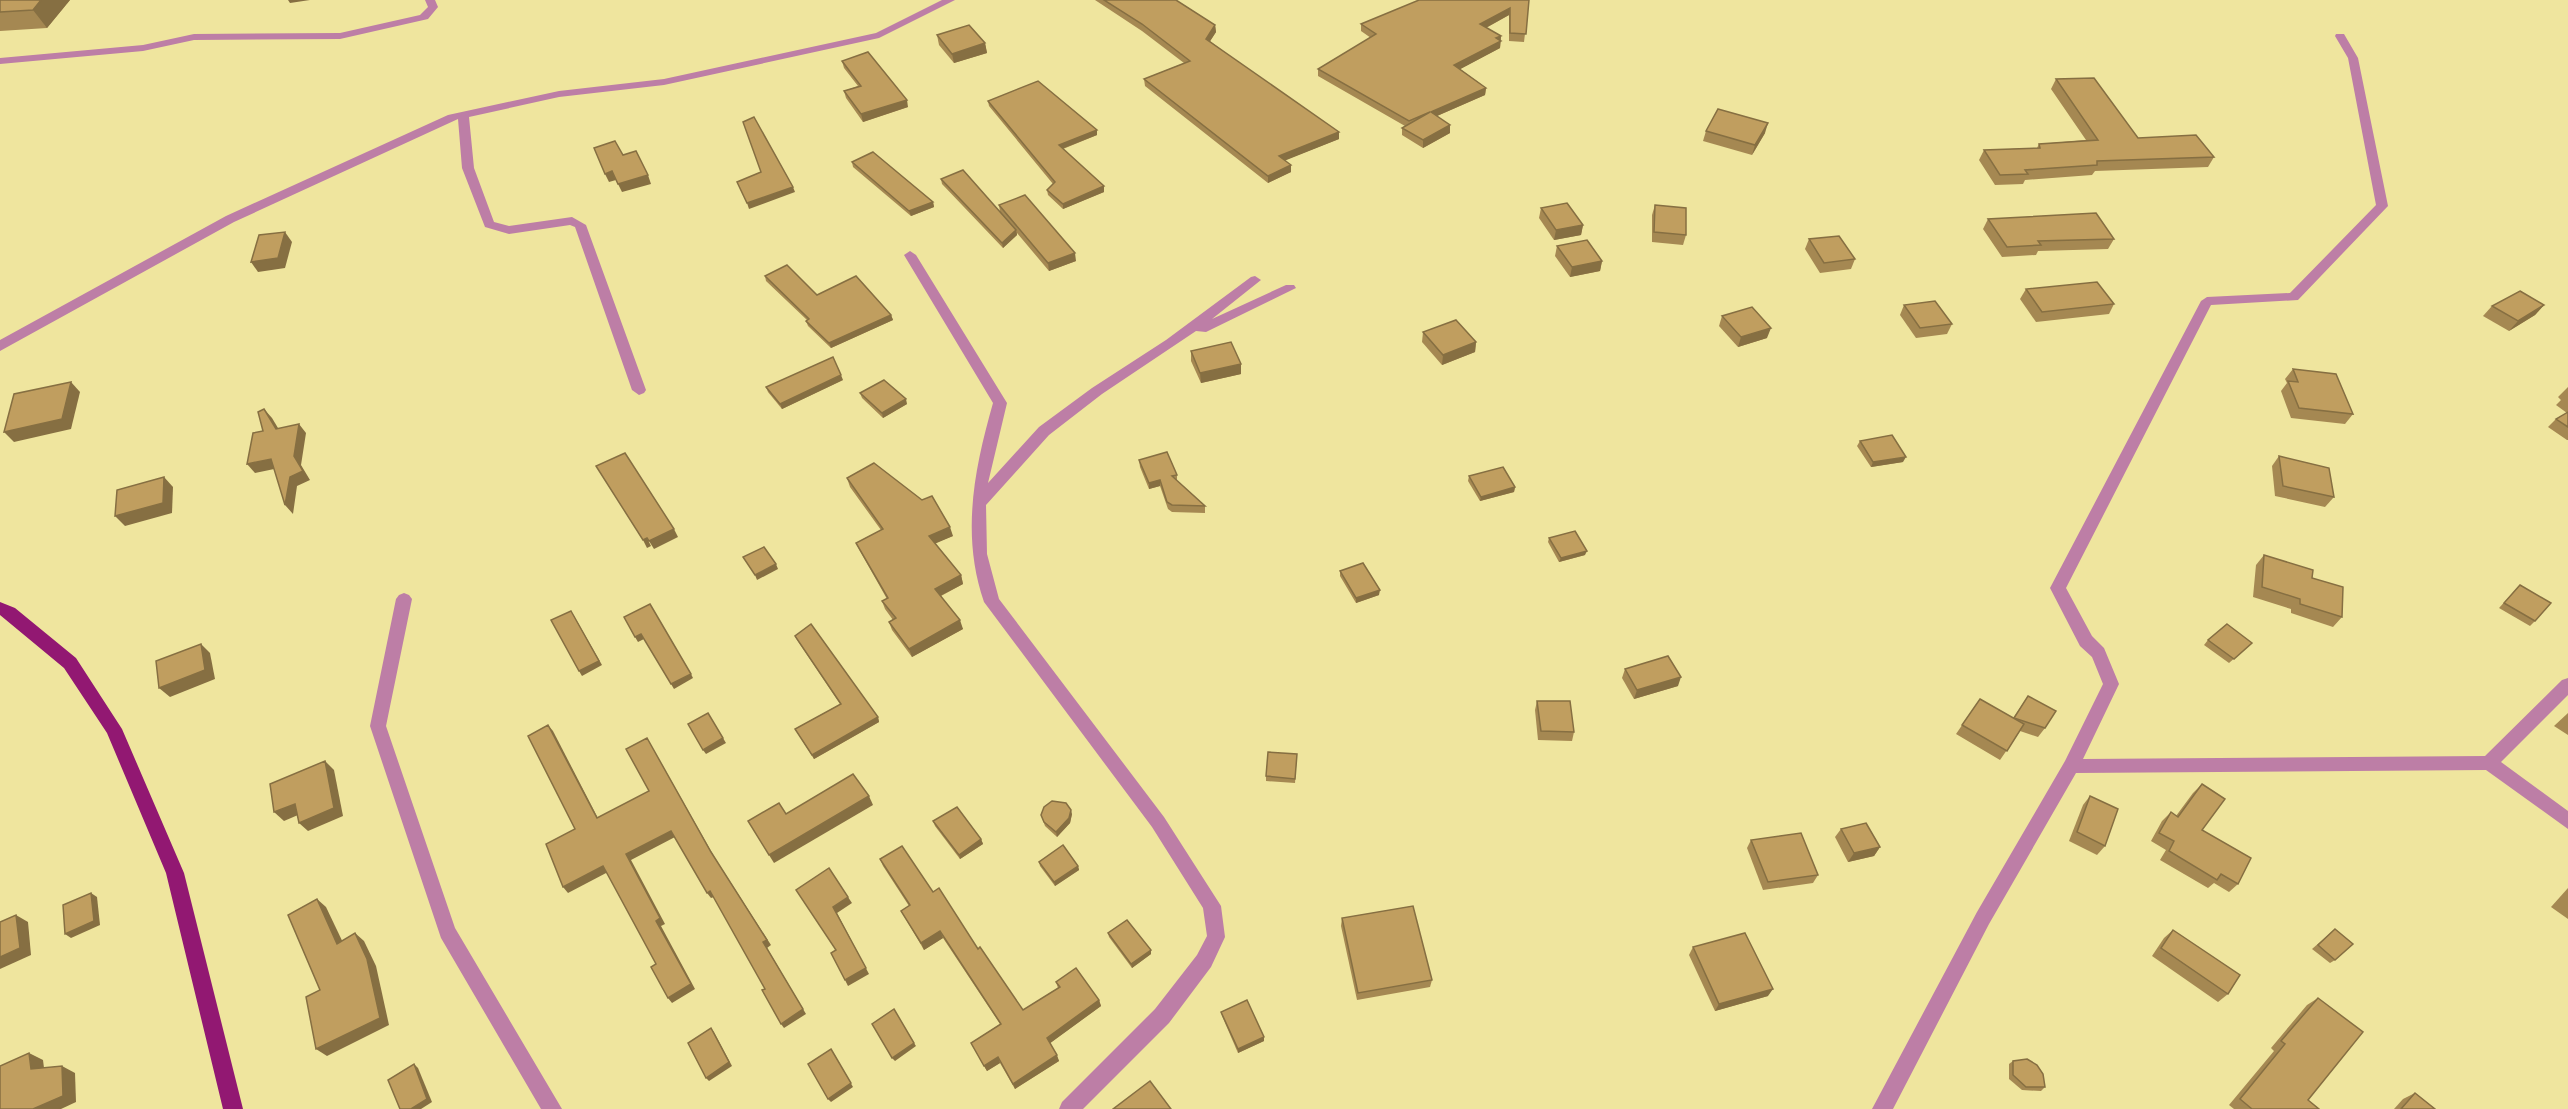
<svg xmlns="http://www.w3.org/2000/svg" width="2568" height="1109" viewBox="0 0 2568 1109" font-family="'Noto Serif',serif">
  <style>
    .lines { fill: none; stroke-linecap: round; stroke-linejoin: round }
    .minor { fill: #bd7ea6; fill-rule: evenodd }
    .major { fill: #921872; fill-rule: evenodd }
    .wall { fill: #a58852 }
    .shaded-wall { fill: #866f42 }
    .building { fill: #c09e5f; stroke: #866f42; stroke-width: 1.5 }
  </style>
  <rect width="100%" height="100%" fill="#efe59e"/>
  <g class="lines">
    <g class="minor">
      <polygon points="425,0 435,0 438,7 428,19 340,39 194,40 143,51 0,64 0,58 143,45 194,34 340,33 420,15 428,7"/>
      <polygon points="942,0 955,0 879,38 664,85 559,97 469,117 474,168 494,222 509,226 572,217 586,225 646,390 644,393 639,395 632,390 575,227 570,225 509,234 485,227 462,168 458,119 234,222 0,351 0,340 226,216 448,115 559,91 664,79 876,33"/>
      <polygon points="2336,34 2344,34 2358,58 2388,206 2298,300 2211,305 2066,588 2092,636 2104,648 2119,684 2083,759 2485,756 2562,680 2568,678 2568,695 2501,762 2568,811 2568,829 2486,770 2076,773 1989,924 1893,1109 1872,1109 1977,912 2065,761 2103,684 2092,657 2080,646 2050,588 2201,301 2207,297 2290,293 2376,205 2348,58 2335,36"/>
      <path d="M 910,251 L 916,255 L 1007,403 L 988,483 L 1039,427 L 1092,388 L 1166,340 L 1251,277 L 1255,276 L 1261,280 L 1212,319 L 1286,285 L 1294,285 L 1296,288 L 1206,332 L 1196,331 L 1102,394 L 1049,435 L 986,505 L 987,554 L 999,599 L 1164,817 L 1221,906 L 1225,937 L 1211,967 L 1169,1023 L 1083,1109 L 1059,1109 L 1062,1102 L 1155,1009 L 1197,955 L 1207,936 L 1203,908 L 1152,827 L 984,602 C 961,535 974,470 993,403 L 904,255 Z"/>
      <polygon points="404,593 409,595 412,599 386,726 455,928 562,1109 541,1109 441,938 370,726 396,599 399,595"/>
    </g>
    <polygon class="major" points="0,602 15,608 76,658 122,729 184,873 243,1109 223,1109 166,873 107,733 64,668 0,615"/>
  </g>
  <g class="wall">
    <polygon points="0,0 70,0 47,28 0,31"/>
    <polygon points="1095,0 1176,0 1215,25 1216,32 1210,41 1339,139 1285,160 1291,172 1268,183 1145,86 1144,79 1184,63 1142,31"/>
    <polygon points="1529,0 1524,42 1509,41 1509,15 1486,28 1501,36 1500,48 1460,69 1486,88 1485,95 1437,116 1450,133 1423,148 1402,135 1402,128 1405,126 1318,76 1318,69 1371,38 1361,31 1361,24"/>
    <polygon points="937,35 985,43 987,53 954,63 939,45"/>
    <polygon points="842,61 908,107 863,122 846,98 844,91 858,86 844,68"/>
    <polygon points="2056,79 2138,138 2214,157 2208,167 2095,171 2092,175 2025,180 2023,184 1995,185 1979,160 1984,150 2037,148 2039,144 2086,140 2051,89"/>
    <polygon points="988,101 1097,135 1063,149 1104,186 1104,192 1063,209 1048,195 1047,190 1053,184 989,106"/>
    <polygon points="1706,131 1765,133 1752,155 1703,141"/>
    <polygon points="852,162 933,202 934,207 911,216 853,167"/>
    <polygon points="941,179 1000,212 999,205 1076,261 1049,271 1017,233 1017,235 1003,248 942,184"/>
    <polygon points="1655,205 1686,235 1683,245 1652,242 1652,215"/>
    <polygon points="1541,208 1583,225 1581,235 1554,240 1539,218"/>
    <polygon points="1988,219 2114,239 2108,249 2038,251 2036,255 2002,257 1983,229"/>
    <polygon points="1809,239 1855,259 1851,269 1820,273 1805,249"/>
    <polygon points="1557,246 1602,261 1600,271 1570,277 1555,256"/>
    <polygon points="765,276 817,295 891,315 893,320 831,348 808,326 806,321 807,320 766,281"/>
    <polygon points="2026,289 2114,304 2109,314 2036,322 2020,299"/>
    <polygon points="1904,305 1952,324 1947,334 1916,338 1900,315"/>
    <polygon points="2544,305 2535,315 2509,331 2483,316 2492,306"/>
    <polygon points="1722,316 1767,338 1738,347 1719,326"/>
    <polygon points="1423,332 1476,342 1475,352 1442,365 1422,342"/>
    <polygon points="1191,351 1241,374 1201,383 1191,361"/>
    <polygon points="2293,369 2353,414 2345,424 2291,418 2281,391 2287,383 2285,379"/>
    <polygon points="843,380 782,409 768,392 766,387"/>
    <polygon points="2568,387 2568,440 2567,440 2548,427 2556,419 2567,413 2556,405 2561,400 2558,397"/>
    <polygon points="860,393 907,404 883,418 862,398"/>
    <polygon points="1860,441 1903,462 1871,467 1857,446"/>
    <polygon points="2279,456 2334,497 2325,507 2275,496 2272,466"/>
    <polygon points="1139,460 1177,475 1177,481 1205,506 1205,513 1172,512 1168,509 1160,486 1149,489 1140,467"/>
    <polygon points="1469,476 1515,487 1514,492 1480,501 1468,481"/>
    <polygon points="847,478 953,536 935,543 961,575 963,584 941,596 963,629 912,657 892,630 889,622 893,620 885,609 882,601 887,599 860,551 856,543 881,530 850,487"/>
    <polygon points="1549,538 1585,555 1559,562 1548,542"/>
    <polygon points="2264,555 2312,578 2342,617 2333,627 2291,613 2291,609 2253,597 2256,565"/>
    <polygon points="1340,571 1379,595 1356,603 1340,576"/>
    <polygon points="2520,585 2535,621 2530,626 2499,608"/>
    <polygon points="795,636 878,717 879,722 814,759 795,729 840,704 797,640"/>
    <polygon points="2208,640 2252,643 2229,663 2204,645"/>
    <polygon points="1625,669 1678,686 1634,699 1622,678"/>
    <polygon points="2028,696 2045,728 2038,737 2020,731 2000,760 1956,734 1980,699 2013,718"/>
    <polygon points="1537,701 1574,732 1572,741 1538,740 1535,710"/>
    <polygon points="2568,713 2568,735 2554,726"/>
    <polygon points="1297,754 1295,783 1266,781 1266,776"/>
    <polygon points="2202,784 2202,830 2238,884 2229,892 2214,883 2208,888 2160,860 2166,850 2151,841 2162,821 2171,812 2176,816 2193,793"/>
    <polygon points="2090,796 2105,846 2097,855 2069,841 2083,805"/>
    <polygon points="1072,814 1070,823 1057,837 1045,826 1041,815"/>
    <polygon points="933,821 981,839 983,844 960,859 935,826"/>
    <polygon points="1841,829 1880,847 1874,856 1848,862 1835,837"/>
    <polygon points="1751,840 1818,875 1813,883 1763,890 1747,848"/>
    <polygon points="880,859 933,892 978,949 1023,1010 1058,988 1056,982 1099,1000 1101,1006 1050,1043 1059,1061 1015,1089 1000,1063 987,1071 971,1043 1000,1024 943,938 924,950 901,911 909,906 883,866"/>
    <polygon points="1039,862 1078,866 1079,870 1055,886 1040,866"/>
    <polygon points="2568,888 2568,919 2551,907"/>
    <polygon points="1342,918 1432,980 1430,987 1357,1000 1341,926"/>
    <polygon points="2335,929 2335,960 2330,963 2312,949"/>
    <polygon points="2173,930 2228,994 2218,1002 2152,956 2164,938"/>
    <polygon points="1108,933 1151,950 1151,954 1132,968 1109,937"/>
    <polygon points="1693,947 1768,996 1715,1011 1689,955"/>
    <polygon points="2318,998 2308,1100 2319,1109 2234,1109 2229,1105 2274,1051 2271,1048 2307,1005"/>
    <polygon points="1221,1012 1264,1037 1264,1041 1238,1053 1222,1016"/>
    <polygon points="2013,1061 2045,1087 2041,1091 2022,1090 2009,1079 2009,1064"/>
    <polygon points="2415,1093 2435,1109 2394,1109 2403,1099"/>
  </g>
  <g class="shaded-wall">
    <polygon points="41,0 70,0 47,28 33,10"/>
    <polygon points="288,0 310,0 290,3"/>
    <polygon points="1510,8 1509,15 1480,31 1480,24"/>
    <polygon points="1215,25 1216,32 1207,46 1206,39"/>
    <polygon points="1501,36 1500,48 1453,73 1454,65"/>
    <polygon points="985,43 987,53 954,63 952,54"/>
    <polygon points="1486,88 1485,95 1430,119 1431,112"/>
    <polygon points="907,100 908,107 863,122 861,114"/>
    <polygon points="1768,123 1765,133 1752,155 1755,145"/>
    <polygon points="1450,125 1450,133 1423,148 1423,140"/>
    <polygon points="1097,130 1097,135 1059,150 1059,145"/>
    <polygon points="1339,132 1339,139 1279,163 1279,156"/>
    <polygon points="1291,165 1291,172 1268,183 1268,176"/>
    <polygon points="612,171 616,180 609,182 605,174"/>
    <polygon points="648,175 651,184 622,192 618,184"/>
    <polygon points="1104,186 1104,192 1063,209 1063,204"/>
    <polygon points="793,187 795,192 749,209 747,203"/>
    <polygon points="933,202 934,207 911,216 909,211"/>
    <polygon points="1583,225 1581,235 1554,240 1556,230"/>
    <polygon points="1016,230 1017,235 1003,248 1002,243"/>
    <polygon points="285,232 292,242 285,268 258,272 251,262"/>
    <polygon points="1075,253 1076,261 1049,271 1048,263"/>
    <polygon points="1602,261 1600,271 1570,277 1572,267"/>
    <polygon points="2544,305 2535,315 2509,331 2518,321"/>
    <polygon points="891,315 893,320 831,348 829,343"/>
    <polygon points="1771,328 1767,338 1738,347 1741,337"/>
    <polygon points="1476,342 1475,352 1442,365 1443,355"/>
    <polygon points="1241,364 1241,374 1201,383 1200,373"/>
    <polygon points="841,375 843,380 782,409 780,404"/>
    <polygon points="71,382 80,392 71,429 14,442 4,432"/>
    <polygon points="906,399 907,404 883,418 882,413"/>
    <polygon points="264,409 272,418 284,438 276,429"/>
    <polygon points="299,424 306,433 301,465 310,480 297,486 293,514 285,505"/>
    <polygon points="1906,457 1903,462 1871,467 1873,462"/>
    <polygon points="271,459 279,468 255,473 247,464"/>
    <polygon points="164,477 173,487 172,513 125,526 115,516"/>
    <polygon points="1160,480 1160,486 1149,489 1149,483"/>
    <polygon points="1515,487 1514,492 1480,501 1481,497"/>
    <polygon points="950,527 953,536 932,545 929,536"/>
    <polygon points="674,529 678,537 654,549 649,541"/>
    <polygon points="647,538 651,546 647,548 643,540"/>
    <polygon points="1587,551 1585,555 1559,562 1561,558"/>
    <polygon points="776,564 778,569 757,580 755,575"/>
    <polygon points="961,575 963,584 938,597 935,589"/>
    <polygon points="1380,590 1379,595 1356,603 1356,598"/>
    <polygon points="574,616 602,665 582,676 579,671"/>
    <polygon points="960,620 963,629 912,657 909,649"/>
    <polygon points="641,634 644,639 638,642 635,637"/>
    <polygon points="201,644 210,653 215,679 170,697 159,688"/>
    <polygon points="691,674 693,678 674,689 671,684"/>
    <polygon points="1681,677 1678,686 1634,699 1637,690"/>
    <polygon points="878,717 879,722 814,759 812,755"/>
    <polygon points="548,725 553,731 601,824 597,818"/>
    <polygon points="647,738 715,858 771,945 767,948 806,1014 784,1028 781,1024 711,852"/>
    <polygon points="723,738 726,743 706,754 703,750"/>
    <polygon points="325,761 334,770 343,816 308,831 299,823"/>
    <polygon points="869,796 873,805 774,863 769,855"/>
    <polygon points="295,804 305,812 284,821 274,812"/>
    <polygon points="1071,810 1072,814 1070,823 1057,837 1056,832"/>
    <polygon points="671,831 675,837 631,860 665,924 661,926 695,989 672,1003 668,998 656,921 626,854"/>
    <polygon points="981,839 983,844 960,859 959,855"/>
    <polygon points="1880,847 1874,856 1848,862 1854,853"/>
    <polygon points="603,866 608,872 568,893 563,887"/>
    <polygon points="1078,866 1079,870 1055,886 1054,882"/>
    <polygon points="710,891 714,897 711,898 707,893"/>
    <polygon points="91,893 97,897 100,925 71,938 65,934"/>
    <polygon points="848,897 852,903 837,913 869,974 848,986 845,980 833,907"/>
    <polygon points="317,899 326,907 347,951 337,944"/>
    <polygon points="16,915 28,922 31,955 0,969 0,957"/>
    <polygon points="940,931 943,938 924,950 921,943"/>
    <polygon points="355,933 364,941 376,966 389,1025 327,1056 316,1049"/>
    <polygon points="1151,950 1151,954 1132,968 1131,964"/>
    <polygon points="1773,989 1768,996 1715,1011 1719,1004"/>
    <polygon points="1099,1000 1101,1006 1049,1044 1047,1038"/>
    <polygon points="711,1028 714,1032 732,1066 709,1081 706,1078"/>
    <polygon points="1264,1037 1264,1041 1238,1053 1238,1049"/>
    <polygon points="914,1043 916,1046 895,1061 892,1058"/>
    <polygon points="833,1052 853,1087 831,1102 828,1099"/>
    <polygon points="29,1053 43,1060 45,1076 31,1069"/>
    <polygon points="1057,1055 1059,1061 1015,1089 1013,1084"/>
    <polygon points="998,1057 1000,1063 987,1071 984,1066"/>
    <polygon points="414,1064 418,1068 432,1102 421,1109 411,1109"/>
    <polygon points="62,1066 75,1073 76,1102 61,1109 33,1109"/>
  </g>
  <g class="building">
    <polygon points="0,0 41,0 33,10 0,12"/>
    <polygon points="1104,0 1176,0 1215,25 1206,39 1339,132 1279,156 1291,165 1268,176 1144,79 1190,61 1142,24"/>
    <polygon points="1419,0 1529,0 1526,34 1510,33 1510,8 1480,24 1501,36 1496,38 1501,41 1454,65 1486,88 1431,112 1450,125 1423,140 1402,128 1430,112 1409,121 1318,69 1376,34 1361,24"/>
    <polygon points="969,25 985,43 952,54 937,35"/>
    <polygon points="868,52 907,100 861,114 844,91 861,86 842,61"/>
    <polygon points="2094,78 2138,138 2196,135 2214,157 2097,161 2097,165 2025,170 2028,174 2000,175 1984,150 2040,148 2039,144 2098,140 2056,79"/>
    <polygon points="1038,81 1097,130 1059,145 1104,186 1063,204 1047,190 1055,182 988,101"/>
    <polygon points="1718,109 1768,123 1755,145 1706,131"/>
    <polygon points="754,117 793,187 747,203 737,182 761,172 743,122"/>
    <polygon points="615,141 623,155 636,151 648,175 618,184 612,171 605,174 594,148"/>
    <polygon points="873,152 933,202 909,211 852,162"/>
    <polygon points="963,170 1016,230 1002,243 941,179"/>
    <polygon points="1025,195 1075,253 1048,263 999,205"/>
    <polygon points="1567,203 1583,225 1556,230 1541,208"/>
    <polygon points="1655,205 1686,208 1686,235 1654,232"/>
    <polygon points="2096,213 2114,239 2038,241 2041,245 2007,247 1988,219"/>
    <polygon points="285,232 278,258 251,262 259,235"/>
    <polygon points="1839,236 1855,259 1824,263 1809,239"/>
    <polygon points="1587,240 1602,261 1572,267 1557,246"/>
    <polygon points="787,265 817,295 856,276 891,315 829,343 806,321 809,319 765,276"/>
    <polygon points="2097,282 2114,304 2042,312 2026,289"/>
    <polygon points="2520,291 2544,305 2518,321 2492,306"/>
    <polygon points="1935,301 1952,324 1920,328 1904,305"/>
    <polygon points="1752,307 1771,328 1741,337 1722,316"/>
    <polygon points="1456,320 1476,342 1443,355 1423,332"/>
    <polygon points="1231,342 1241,364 1200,373 1191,351"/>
    <polygon points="833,357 841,375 780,404 766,387"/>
    <polygon points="2293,369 2336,374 2353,414 2299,408 2288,381 2298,382"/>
    <polygon points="884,380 906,399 882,413 860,393"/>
    <polygon points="71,382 62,419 4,432 14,394"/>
    <polygon points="264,409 276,429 299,424 294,456 303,471 290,477 285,505 271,459 247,464 253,433 263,431 258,412"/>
    <polygon points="2568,412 2568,427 2556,419"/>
    <polygon points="1892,435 1906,457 1873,462 1860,441"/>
    <polygon points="1167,452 1177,475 1172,476 1205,506 1172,505 1167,502 1160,480 1149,483 1139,460"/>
    <polygon points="625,453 674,529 649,541 647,538 643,540 596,466"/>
    <polygon points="2279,456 2329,468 2334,497 2283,486"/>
    <polygon points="874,463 922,500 932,496 950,527 929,536 961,575 935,589 960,620 909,649 889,622 896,618 882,601 888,598 856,543 883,529 847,478"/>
    <polygon points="1503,467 1515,487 1481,497 1469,476"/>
    <polygon points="164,477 163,503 115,516 117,490"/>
    <polygon points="1575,531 1587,551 1561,558 1549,538"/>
    <polygon points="764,547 776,564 755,575 743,557"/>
    <polygon points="2264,555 2313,570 2312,578 2343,587 2342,617 2300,604 2300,599 2262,587"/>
    <polygon points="1363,563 1380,590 1356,598 1340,571"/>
    <polygon points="2520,585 2551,603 2535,621 2504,603"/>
    <polygon points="650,604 691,674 671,684 641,634 635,637 624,617"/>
    <polygon points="571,611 599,661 579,671 551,620"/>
    <polygon points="811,624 878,717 812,755 795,729 841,704 795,636"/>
    <polygon points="2227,624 2252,643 2234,659 2208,640"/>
    <polygon points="201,644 205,670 159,688 156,661"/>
    <polygon points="1668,656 1681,677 1637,690 1625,669"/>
    <polygon points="2028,696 2056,711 2045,728 2014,718"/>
    <polygon points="1980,699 2024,724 2007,751 1962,725"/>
    <polygon points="1537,701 1570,701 1574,732 1541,731"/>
    <polygon points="708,713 723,738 703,750 688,724"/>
    <polygon points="548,725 597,818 649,791 626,749 647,738 711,852 767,940 763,942 803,1009 781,1024 762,990 765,989 710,891 707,893 671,831 626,854 660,918 656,921 691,984 668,998 651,967 656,964 603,866 563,887 546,844 575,829 528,736"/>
    <polygon points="1268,752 1297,754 1295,779 1266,776"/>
    <polygon points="325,761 334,808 299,823 295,804 274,812 270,784"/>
    <polygon points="853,774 869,796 769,855 748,821 779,803 786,814"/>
    <polygon points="2202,784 2225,799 2202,830 2251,858 2238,884 2221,874 2217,880 2169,851 2174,841 2159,833 2171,812 2178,817"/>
    <polygon points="2090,796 2118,809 2105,846 2077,832"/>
    <polygon points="1052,801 1066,803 1071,810 1069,818 1056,832 1044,822 1041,815 1044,807"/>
    <polygon points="957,807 981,839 959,855 933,821"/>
    <polygon points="1866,823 1880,847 1854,853 1841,829"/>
    <polygon points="1801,833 1818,875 1768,882 1751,840"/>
    <polygon points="1063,845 1078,866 1054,882 1039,862"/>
    <polygon points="902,846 933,892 939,888 978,949 980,947 1023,1010 1060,987 1056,982 1076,968 1099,1000 1047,1038 1057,1055 1013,1084 998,1057 984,1066 971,1043 1001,1024 940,931 921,943 901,911 910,905 880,859"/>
    <polygon points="829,868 848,897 833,907 866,968 845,980 831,953 836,950 796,890"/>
    <polygon points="91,893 94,921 65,934 63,905"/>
    <polygon points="317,899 337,944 355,933 367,959 380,1018 316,1049 306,997 320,990 288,915"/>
    <polygon points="1413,906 1432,980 1358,993 1342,918"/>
    <polygon points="16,915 20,948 0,957 0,922"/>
    <polygon points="1127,920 1151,950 1131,964 1108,933"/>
    <polygon points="2335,929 2353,944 2335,960 2318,945"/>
    <polygon points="2173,930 2240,975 2228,994 2161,948"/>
    <polygon points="1745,933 1773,989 1719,1004 1693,947"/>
    <polygon points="2318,998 2363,1032 2308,1100 2319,1109 2252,1109 2240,1099 2285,1044 2281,1041"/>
    <polygon points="1247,1000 1264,1037 1238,1049 1221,1012"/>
    <polygon points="894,1009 914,1043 892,1058 872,1024"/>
    <polygon points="711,1028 729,1062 706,1078 688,1043"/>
    <polygon points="831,1049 851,1083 828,1099 808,1064"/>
    <polygon points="29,1053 31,1069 62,1066 63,1096 33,1109 0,1109 0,1066"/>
    <polygon points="2027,1059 2037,1065 2043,1074 2045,1087 2026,1087 2013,1075 2013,1061"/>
    <polygon points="414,1064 427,1099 411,1109 400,1109 388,1080"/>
    <polygon points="1150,1081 1171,1109 1113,1109"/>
    <polygon points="2415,1093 2435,1109 2401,1109"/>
  </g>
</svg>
